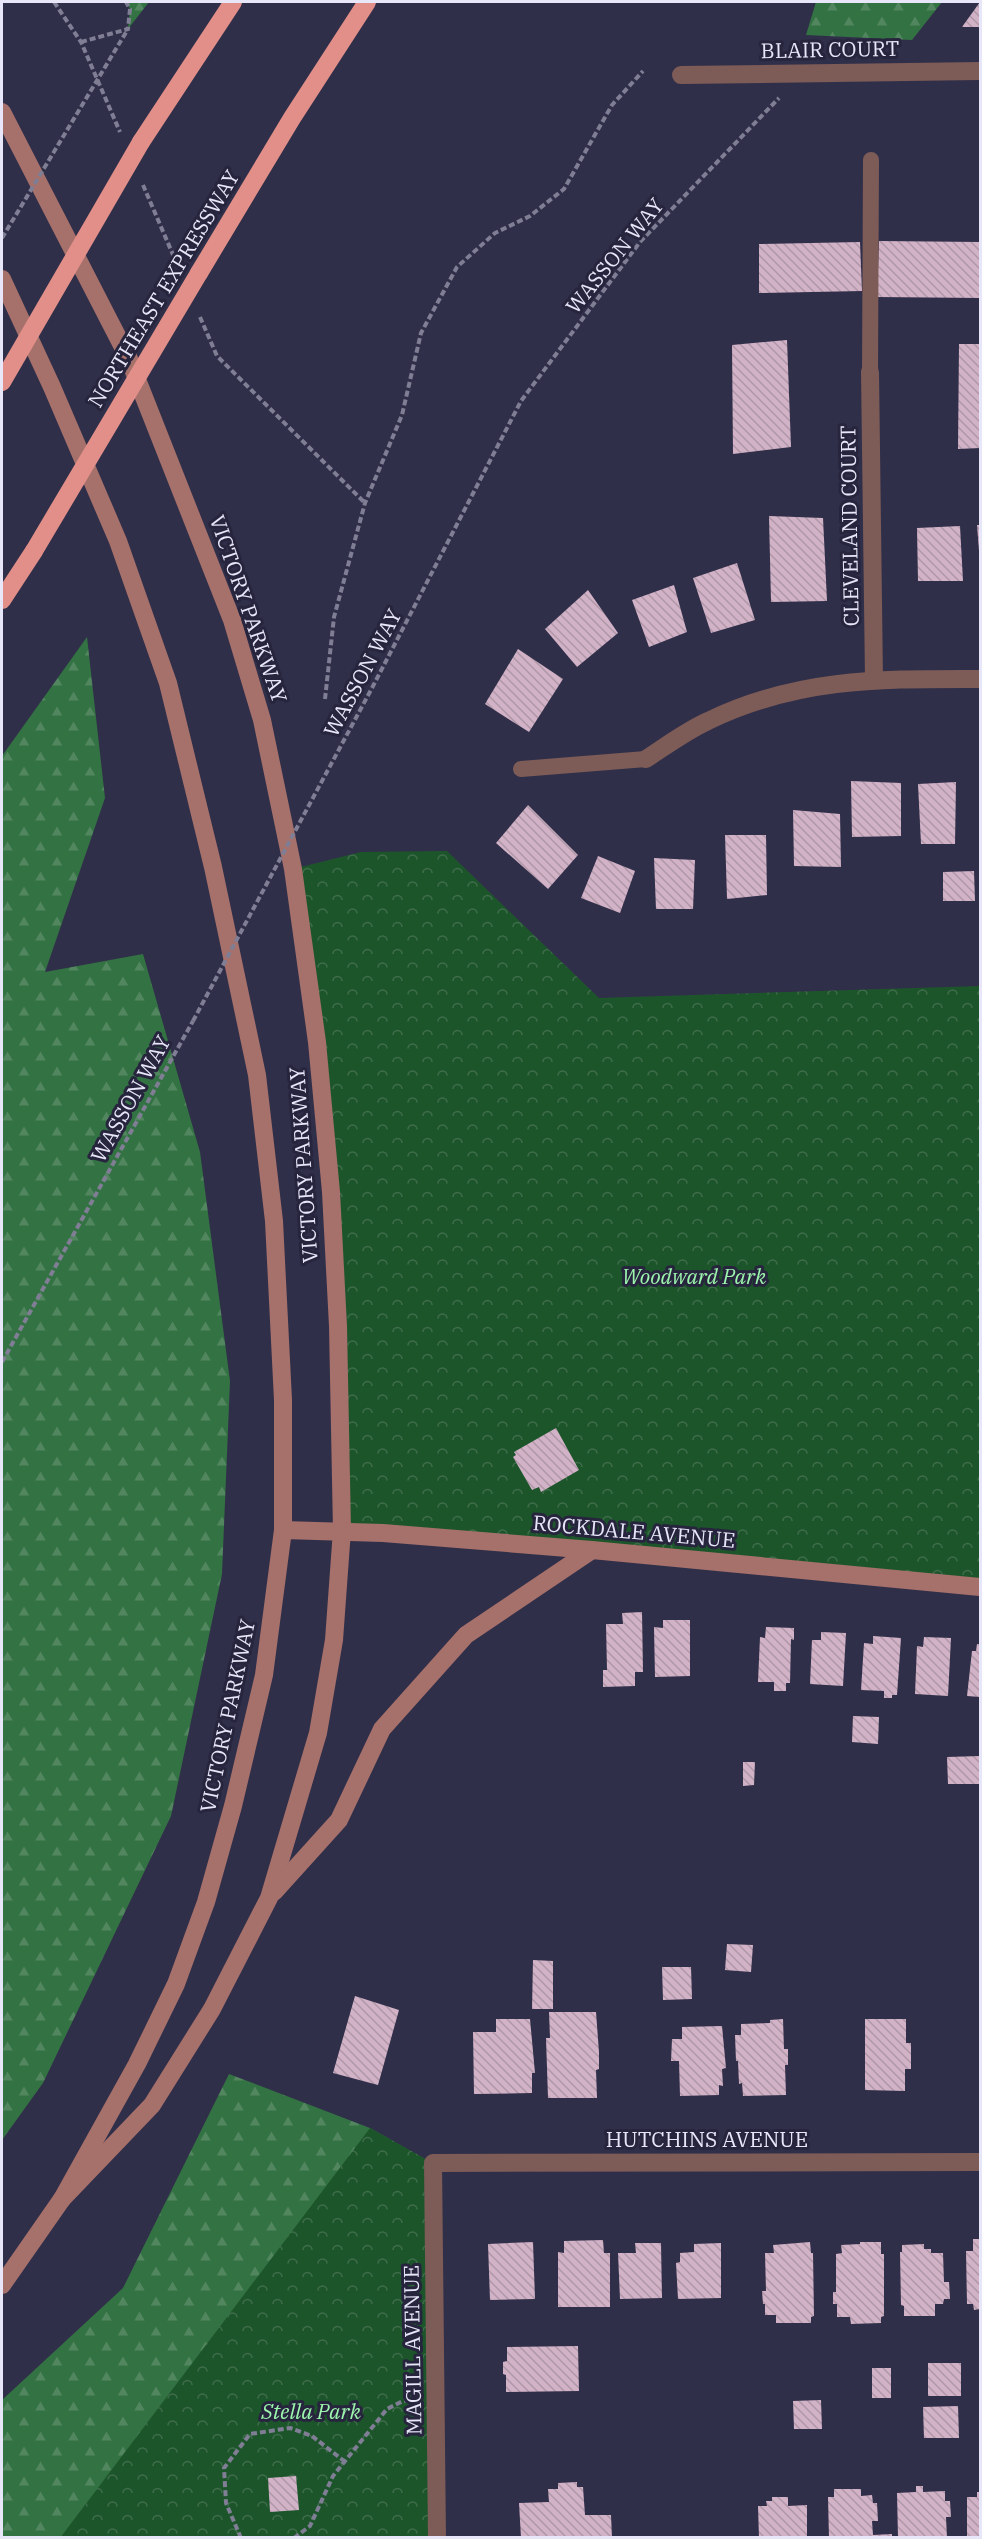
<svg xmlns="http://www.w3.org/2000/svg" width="982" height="2539" viewBox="0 0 982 2539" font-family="'IBM Plex Serif',serif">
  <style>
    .forest { fill: url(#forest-firs) }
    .park { fill: url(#park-crowns) }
    .building { fill: url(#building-back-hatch) }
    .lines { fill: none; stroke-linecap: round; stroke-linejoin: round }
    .path { stroke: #7f7e95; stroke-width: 4; stroke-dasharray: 6 3; stroke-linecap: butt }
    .lane { stroke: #7d5b57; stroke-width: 16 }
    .street { stroke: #7d5b57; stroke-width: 18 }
    .secondary { stroke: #a6706b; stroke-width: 18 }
    .highway { stroke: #e18f88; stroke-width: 18 }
    .path-bridge { stroke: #7f7e95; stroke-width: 4; stroke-dasharray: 6 3; stroke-linecap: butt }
    .highway-bridge { stroke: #e18f88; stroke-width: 18 }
    .labels { text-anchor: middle; stroke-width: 6; stroke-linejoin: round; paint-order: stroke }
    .street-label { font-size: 21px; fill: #e8e7f9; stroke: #27253e }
    .park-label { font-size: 21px; font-style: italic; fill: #9df6ad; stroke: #27253e }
  </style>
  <defs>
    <pattern id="forest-firs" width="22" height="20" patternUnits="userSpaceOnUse" patternTransform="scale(1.5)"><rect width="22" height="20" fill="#337242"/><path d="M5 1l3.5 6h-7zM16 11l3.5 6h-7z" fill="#51865e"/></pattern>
    <pattern id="park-crowns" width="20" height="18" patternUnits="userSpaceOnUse" patternTransform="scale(1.5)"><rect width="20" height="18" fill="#1d552b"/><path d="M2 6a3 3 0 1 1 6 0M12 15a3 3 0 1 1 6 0" fill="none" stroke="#3e6d4a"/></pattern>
    <pattern id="building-back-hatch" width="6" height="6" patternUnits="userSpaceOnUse" patternTransform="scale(1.5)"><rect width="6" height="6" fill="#d2b2c7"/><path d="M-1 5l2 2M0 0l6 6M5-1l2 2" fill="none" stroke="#af97a8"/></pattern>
  </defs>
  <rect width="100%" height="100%" fill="#302f49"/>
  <g class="forest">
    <polygon points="126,2 149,2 128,29 130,9"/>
    <polygon points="816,2 942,2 912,40 806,35"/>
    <polygon points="87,637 105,798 45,972 143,954 200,1152 230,1381 222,1574 171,1816 43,2083 2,2140 2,756"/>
    <polygon points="229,2074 370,2128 400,2145 148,2537 2,2538 2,2400 123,2288"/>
  </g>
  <g class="park">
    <polygon points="447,851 599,998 980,986 980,1587 342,1530 338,1326 293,869 361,852"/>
    <polygon points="370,2128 433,2163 437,2537 60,2538"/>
  </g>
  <g class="building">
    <polygon points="980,2 980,27 962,27"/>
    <polygon points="879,241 980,242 980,298 877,297"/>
    <polygon points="860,242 862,291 759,293 759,244"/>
    <polygon points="787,340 791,447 733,454 732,345"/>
    <polygon points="959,344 980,344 980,448 958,449"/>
    <polygon points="769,516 823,518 827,601 771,602"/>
    <polygon points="977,525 980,525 980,551 979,551"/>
    <polygon points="960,526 963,581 918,581 917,528"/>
    <polygon points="737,563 755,620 711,633 693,578"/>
    <polygon points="674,585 687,632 649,647 632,600"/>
    <polygon points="588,590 618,633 577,667 545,629"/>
    <polygon points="518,649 563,679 529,732 485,704"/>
    <polygon points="851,781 901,783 901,836 852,837"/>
    <polygon points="956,782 955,844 921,844 918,784"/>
    <polygon points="528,805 578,855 548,889 496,843"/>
    <polygon points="793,810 840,814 841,867 794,866"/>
    <polygon points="725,835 766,835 767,895 727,899"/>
    <polygon points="598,856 635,871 620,913 581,898"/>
    <polygon points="654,858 695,860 693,909 656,909"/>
    <polygon points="974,871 975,901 943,901 943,872"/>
    <polygon points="556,1428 579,1470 541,1492 539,1487 532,1490 513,1457 516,1455 514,1452"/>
    <polygon points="642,1612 643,1672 635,1672 635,1686 603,1687 603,1670 607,1670 606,1624 623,1624 622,1613"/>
    <polygon points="663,1620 690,1620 690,1676 655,1677 654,1627 663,1628"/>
    <polygon points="766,1627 794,1628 794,1640 791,1639 790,1683 786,1683 786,1691 774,1691 774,1682 758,1682 760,1637 765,1638"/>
    <polygon points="821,1632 846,1633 843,1686 810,1684 812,1640 821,1640"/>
    <polygon points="873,1636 901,1638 897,1695 892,1695 892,1698 884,1698 884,1691 861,1690 864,1643 873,1644"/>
    <polygon points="924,1637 951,1638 948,1696 915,1694 917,1646 923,1647"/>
    <polygon points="977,1644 980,1644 980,1697 967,1696 972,1651 976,1651"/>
    <polygon points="853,1716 879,1717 878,1744 852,1742"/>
    <polygon points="980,1756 980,1784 948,1784 947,1757"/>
    <polygon points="743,1762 755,1762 754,1785 743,1786"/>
    <polygon points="727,1944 753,1945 751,1972 725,1970"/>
    <polygon points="533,1960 553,1961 553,2009 532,2009"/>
    <polygon points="662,1967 691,1967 692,1999 663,2000"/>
    <polygon points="355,1996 399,2010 378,2085 333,2073"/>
    <polygon points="549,2012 596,2012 599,2052 599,2069 596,2070 597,2098 548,2098 546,2038 550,2038"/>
    <polygon points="496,2019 530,2019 535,2073 532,2073 532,2093 474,2094 473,2032 496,2032"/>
    <polygon points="783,2019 784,2049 788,2049 788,2065 785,2065 786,2095 743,2096 742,2083 739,2084 738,2061 736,2061 735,2035 741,2035 741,2024 770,2023 770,2020"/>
    <polygon points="865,2019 906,2019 906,2043 911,2043 911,2069 905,2069 905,2091 865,2090"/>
    <polygon points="722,2026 726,2068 722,2069 723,2086 719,2085 719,2095 680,2096 679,2061 671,2061 672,2039 682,2039 682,2027"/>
    <polygon points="973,2239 980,2239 980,2309 974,2310 973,2304 967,2304 966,2251 973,2251"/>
    <polygon points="603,2240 604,2253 610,2253 610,2307 558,2307 558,2252 564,2253 564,2241"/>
    <polygon points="533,2242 535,2299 490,2300 488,2244"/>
    <polygon points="810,2242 811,2253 813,2253 814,2316 811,2317 811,2323 776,2323 776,2315 765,2315 765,2304 763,2304 762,2291 766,2291 765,2253 774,2253 773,2245"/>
    <polygon points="860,2242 881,2242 881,2254 884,2254 884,2316 881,2317 881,2323 851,2324 850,2317 837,2317 837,2304 833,2304 833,2292 836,2292 836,2254 842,2253 841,2245 860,2244"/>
    <polygon points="635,2243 661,2243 662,2298 620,2299 618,2253 636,2253"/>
    <polygon points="721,2243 721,2298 678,2299 676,2263 680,2262 680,2253 694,2252 694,2244"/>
    <polygon points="924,2244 924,2249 931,2249 931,2253 943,2253 944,2282 949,2282 950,2299 944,2299 943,2304 935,2304 935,2316 904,2316 904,2306 901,2305 900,2252 902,2252 902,2245"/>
    <polygon points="578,2346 579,2391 506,2392 506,2375 503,2374 503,2362 507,2361 507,2347"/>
    <rect x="928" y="2363" width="33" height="33"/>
    <rect x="872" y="2368" width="19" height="30"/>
    <polygon points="821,2400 822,2429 794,2429 793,2401"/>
    <polygon points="958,2406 959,2438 924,2438 923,2407"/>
    <polygon points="296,2476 299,2510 270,2512 268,2478"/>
    <polygon points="577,2482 577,2487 583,2487 585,2515 611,2515 612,2538 521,2538 519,2503 549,2502 548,2489 558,2489 558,2483"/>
    <polygon points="916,2486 923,2486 923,2492 945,2491 945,2501 950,2501 951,2517 946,2517 947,2538 898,2538 897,2493 916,2492"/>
    <polygon points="834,2489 861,2489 861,2496 872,2495 873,2503 877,2503 878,2521 872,2521 873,2535 892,2534 892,2538 829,2538 828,2497 834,2497"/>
    <polygon points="977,2492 980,2492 980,2538 967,2538 967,2497 977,2497"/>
    <polygon points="772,2497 788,2497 788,2506 807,2505 807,2538 759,2538 758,2506 767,2506 766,2501 772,2501"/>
  </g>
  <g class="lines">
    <g class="path">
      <polyline points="54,2 81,42 120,132"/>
      <polyline points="81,42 128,29 130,9 126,2"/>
      <polyline points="143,185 177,264"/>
      <polyline points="200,317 217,356 365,503"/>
      <polyline points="372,688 521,401 640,242 779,98"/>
      <polyline points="325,699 334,617 365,503 402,415 421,333 457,267 495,233 530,216 564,189 612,105 643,71"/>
      <polyline points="2,1362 193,1021"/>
      <polyline points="241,2538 226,2503 224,2468 250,2434 290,2428 312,2436 344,2461"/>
      <polyline points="294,2538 310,2526 333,2476 387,2409 403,2401 412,2400"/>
    </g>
    <g class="lane">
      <polyline points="870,372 871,160"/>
      <polyline points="521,769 646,759"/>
    </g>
    <g class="street">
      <polyline points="681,75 980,71"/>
      <polyline points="870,372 874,679"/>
      <path d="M 646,759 C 666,746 686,731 708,721 C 799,677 883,679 980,679"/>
      <polyline points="437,2538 433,2163 980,2162"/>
    </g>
    <g class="secondary">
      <polyline points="2,112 129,359 232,620 262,720 293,869 317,1042 331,1192 338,1326 342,1530 334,1640 318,1733 269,1898 212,2009 152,2105 62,2199"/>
      <polyline points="2,279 52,387 118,541 168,683 213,867 257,1075 274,1221 283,1400 283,1530 264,1675 233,1806 206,1902 176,1984 137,2064 62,2199 2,2285"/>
      <polyline points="283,1530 383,1533 592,1550 980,1587"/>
      <polyline points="274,1892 339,1820 382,1729 466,1635 592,1550"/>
    </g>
    <g class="highway">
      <polyline points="141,142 233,2"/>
      <polyline points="199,273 292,118 367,2"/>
      <polyline points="2,600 34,551"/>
    </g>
    <g class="path-bridge">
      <polyline points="2,238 128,29"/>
      <polyline points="193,1021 372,688"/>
    </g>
    <g class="highway-bridge">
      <polyline points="2,382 141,142"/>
      <polyline points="34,551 199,273"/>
    </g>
  </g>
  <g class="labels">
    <g class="street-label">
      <text transform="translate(830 50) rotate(-1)" y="7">BLAIR COURT</text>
      <text transform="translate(615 256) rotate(-51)" y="7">WASSON WAY</text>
      <text transform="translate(164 289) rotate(-59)" y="7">NORTHEAST EXPRESSWAY</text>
      <text transform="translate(850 526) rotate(-91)" y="7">CLEVELAND COURT</text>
      <text transform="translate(248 609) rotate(71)" y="7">VICTORY PARKWAY</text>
      <text transform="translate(363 673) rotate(-62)" y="7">WASSON WAY</text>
      <text transform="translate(131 1099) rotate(-61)" y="7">WASSON WAY</text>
      <text transform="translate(304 1165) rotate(-94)" y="7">VICTORY PARKWAY</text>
      <text transform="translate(634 1532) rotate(5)" y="7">ROCKDALE AVENUE</text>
      <text transform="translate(228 1716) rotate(-78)" y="7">VICTORY PARKWAY</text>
      <text x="707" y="2147">HUTCHINS AVENUE</text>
      <text transform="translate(413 2350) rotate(-91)" y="7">MAGILL AVENUE</text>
    </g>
    <g class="park-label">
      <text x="694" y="1284">Woodward Park</text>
      <text x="311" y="2419">Stella Park</text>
    </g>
  </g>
  <rect width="982" height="2539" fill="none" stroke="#e8e7f9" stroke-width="6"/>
</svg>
